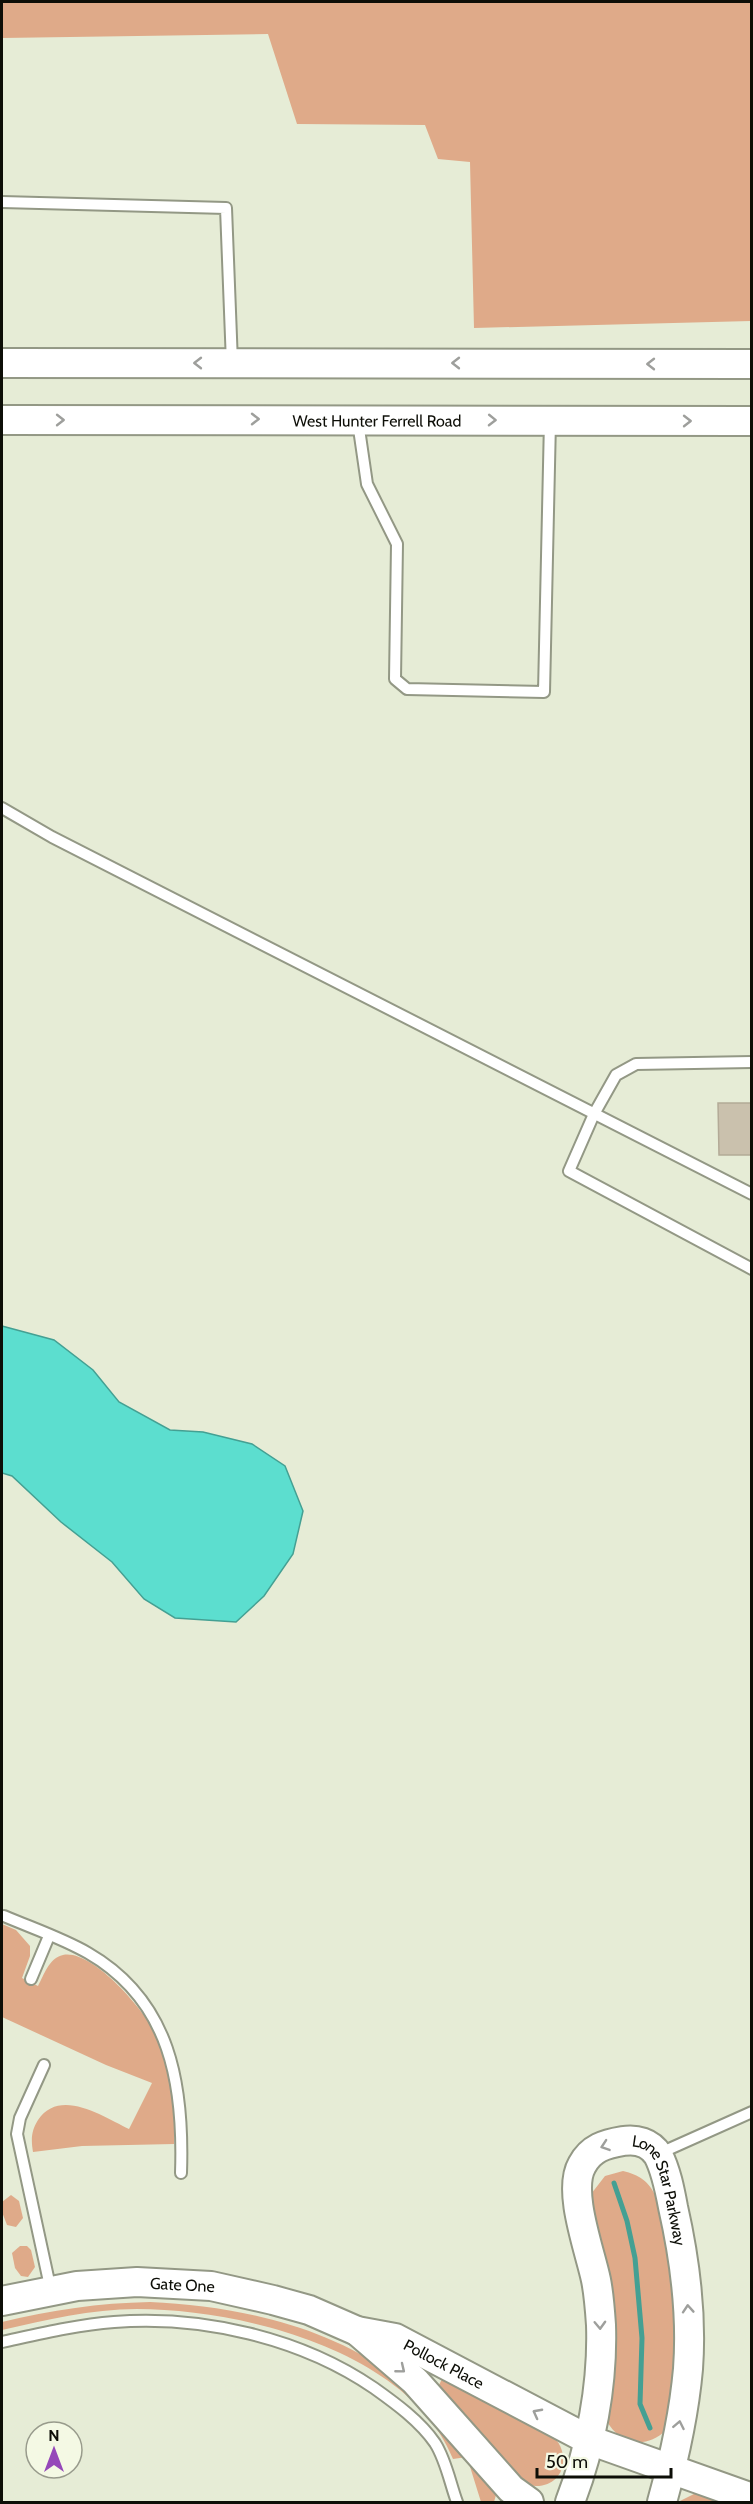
<svg xmlns="http://www.w3.org/2000/svg" width="753" height="2504" viewBox="0 0 753 2504" font-family="Cabin,sans-serif">
  <style>
    .green { fill: #dfaa89 }
    .water { fill: #5cdecf; stroke: #44a093; stroke-width: 1.5 }
    .lines { fill: none; stroke-linecap: round; stroke-linejoin: round }
    .stream { stroke: #44a093; stroke-width: 5 }
    .building { fill: #cac1ad; stroke: #b3aa97; stroke-width: 1.5 }
    .lane-casing { stroke: #939885; stroke-width: 14 }
    .secondary-casing { stroke: #939885; stroke-width: 32 }
    .lane { stroke: #fff; stroke-width: 10 }
    .secondary { stroke: #fff; stroke-width: 28 }
    .oneway { stroke: #9e9f9c }
    .labels { text-anchor: middle; stroke-width: 4.5; stroke-linejoin: round; paint-order: stroke }
    .street-label { font-size: 16px; fill: #0d0e07; stroke: #f4f9e4 }
  </style>
  <rect width="100%" height="100%" fill="#e6ecd6"/>
  <g class="green">
    <polygon points="2,2 751,2 751,321 474,328 470,162 438,159 425,125 297,124 268,34 2,38"/>
    <path d="M 2,1924 L 16,1930 L 30,1946 L 30,1956 L 22,1978 L 38,1986 C 44,1975 49,1958 63,1955 C 93,1949 147,2013 157,2037 C 172,2071 177,2107 174,2144 L 82,2146 L 33,2152 C 31,2140 31,2131 38,2120 C 60,2087 104,2117 129,2129 L 152,2083 L 106,2065 L 2,2017 Z"/>
    <path d="M 623,2171 C 639,2175 649,2181 656,2197 C 670,2248 678,2303 677,2357 C 677,2381 670,2406 666,2430 C 646,2450 618,2445 606,2419 L 588,2198 L 605,2176 Z"/>
    <polygon points="11,2195 19,2201 23,2218 16,2227 7,2225 2,2212 2,2202"/>
    <polygon points="20,2246 27,2246 31,2250 35,2267 28,2277 21,2276 15,2268 12,2253"/>
    <path d="M 150,2302 C 234,2306 322,2324 392,2374 C 428,2400 457,2440 486,2473 L 487,2481 L 498,2488 L 494,2502 L 481,2502 L 467,2457 L 453,2459 C 411,2352 243,2309 137,2309 C 91,2309 46,2320 2,2330 L 2,2322 C 51,2310 99,2303 150,2302 Z"/>
    <path d="M 442,2379 L 447,2379 L 551,2434 C 577,2458 559,2495 524,2484 L 438,2387 Z"/>
    <polygon points="698,2492 734,2502 678,2502"/>
  </g>
  <polygon class="water" points="2,1326 54,1340 93,1370 119,1402 170,1430 203,1432 252,1444 285,1466 303,1511 293,1554 264,1596 236,1622 175,1618 144,1599 112,1562 61,1522 12,1476 2,1473"/>
  <g class="lines">
    <polyline class="stream" points="614,2183 627,2221 635,2258 642,2338 640,2404 650,2428"/>
  </g>
  <polygon class="building" points="718,1103 752,1103 752,1155 719,1155"/>
  <g class="lines">
    <defs>
      <g id="lane">
        <polyline points="2,202 226,208 232,363"/>
        <polyline points="358,422 367,484 397,544 395,679 407,689 544,692 550,421"/>
        <polyline points="2,808 52,837 752,1194"/>
        <polyline points="752,1062 636,1064 616,1075 594,1114 569,1171 752,1269"/>
        <path d="M 4,1916 C 32,1928 62,1938 88,1953 C 171,2001 184,2085 181,2173"/>
        <polyline points="31,1979 49,1936"/>
        <polyline points="44,2065 20,2118 17,2134 51,2291"/>
        <polyline points="658,2154 752,2112"/>
        <path d="M 2,2342 C 39,2334 76,2325 114,2322 C 202,2315 301,2338 374,2388 C 395,2403 420,2421 435,2443 C 446,2460 450,2483 457,2502"/>
      </g>
      <g id="secondary">
        <polyline points="2,363 752,364"/>
        <path id="s1" d="M 2,420 L 752,421"/>
        <path id="s2" d="M 2,2301 L 77,2286 L 137,2282 L 211,2286 L 273,2300 L 309,2310 L 357,2331 L 395,2338 L 589,2440 L 752,2498"/>
        <polyline points="357,2331 415,2381 511,2489 529,2502"/>
        <path id="s3" d="M 570,2502 C 591,2448 603,2384 601,2325 C 600,2310 599,2295 596,2280 C 590,2251 567,2191 582,2165 C 591,2148 605,2144 623,2141 C 636,2139 650,2142 658,2155 C 666,2170 670,2191 673,2207 C 685,2260 692,2315 688,2369 C 684,2414 674,2459 662,2502"/>
      </g>
    </defs>
    <use href="#lane" class="lane-casing"/>
    <use href="#secondary" class="secondary-casing"/>
    <use href="#lane" class="lane"/>
    <use href="#secondary" class="secondary"/>
  </g>
  <defs><path id="oneway-chevron" d="M-2-3.5L2.5 0L-2 3.5" fill="none" stroke-width="1.6" stroke-linecap="round" stroke-linejoin="round" transform="scale(1.5)"/></defs>
  <g class="oneway">
    <use href="#oneway-chevron" transform="translate(198 363) rotate(180)"/>
    <use href="#oneway-chevron" transform="translate(456 363) rotate(-180)"/>
    <use href="#oneway-chevron" transform="translate(651 364) rotate(-180)"/>
    <use href="#oneway-chevron" transform="translate(255 419)"/>
    <use href="#oneway-chevron" transform="translate(60 420)"/>
    <use href="#oneway-chevron" transform="translate(492 420) rotate(1)"/>
    <use href="#oneway-chevron" transform="translate(687 421)"/>
    <use href="#oneway-chevron" transform="translate(605 2146) rotate(161)"/>
    <use href="#oneway-chevron" transform="translate(688 2309) rotate(-94)"/>
    <use href="#oneway-chevron" transform="translate(600 2325) rotate(88)"/>
    <use href="#oneway-chevron" transform="translate(401 2369) rotate(39)"/>
    <use href="#oneway-chevron" transform="translate(537 2413) rotate(-152)"/>
    <use href="#oneway-chevron" transform="translate(679 2425) rotate(-79)"/>
  </g>
  <g class="labels">
    <g class="street-label">
      <text dy="6" stroke="none"><textPath href="#s1" startOffset="375">West Hunter Ferrell Road</textPath></text>
      <text dy="6" stroke="none"><textPath href="#s3" startOffset="465">Lone Star Parkway</textPath></text>
      <text dy="6" stroke="none"><textPath href="#s2" startOffset="182">Gate One</textPath></text>
      <text dy="6" stroke="none"><textPath href="#s2" startOffset="458">Pollock Place</textPath></text>
    </g>
  </g>
  <rect width="753" height="2504" fill="none" stroke="#0d0e07" stroke-width="6"/>
  <g transform="translate(54 2450)"><circle r="28" fill="#f4f9e4" stroke="#989b8c" stroke-width="1.5"/>
  <path d="M0-4.5L10 22L0 15L-10 22Z" fill="#9548b9"/>
  <text y="-9" font-size="16" font-weight="bold" text-anchor="middle" fill="#0d0e07">N</text>
  </g>
  <path d="M537 2468v9h134v-9" fill="none" stroke="#0d0e07" stroke-width="3"/>
  <text x="546" y="2468" font-size="18" fill="#0d0e07" stroke="#f4f9e4" stroke-width="4.5" paint-order="stroke">50 m</text>
</svg>
